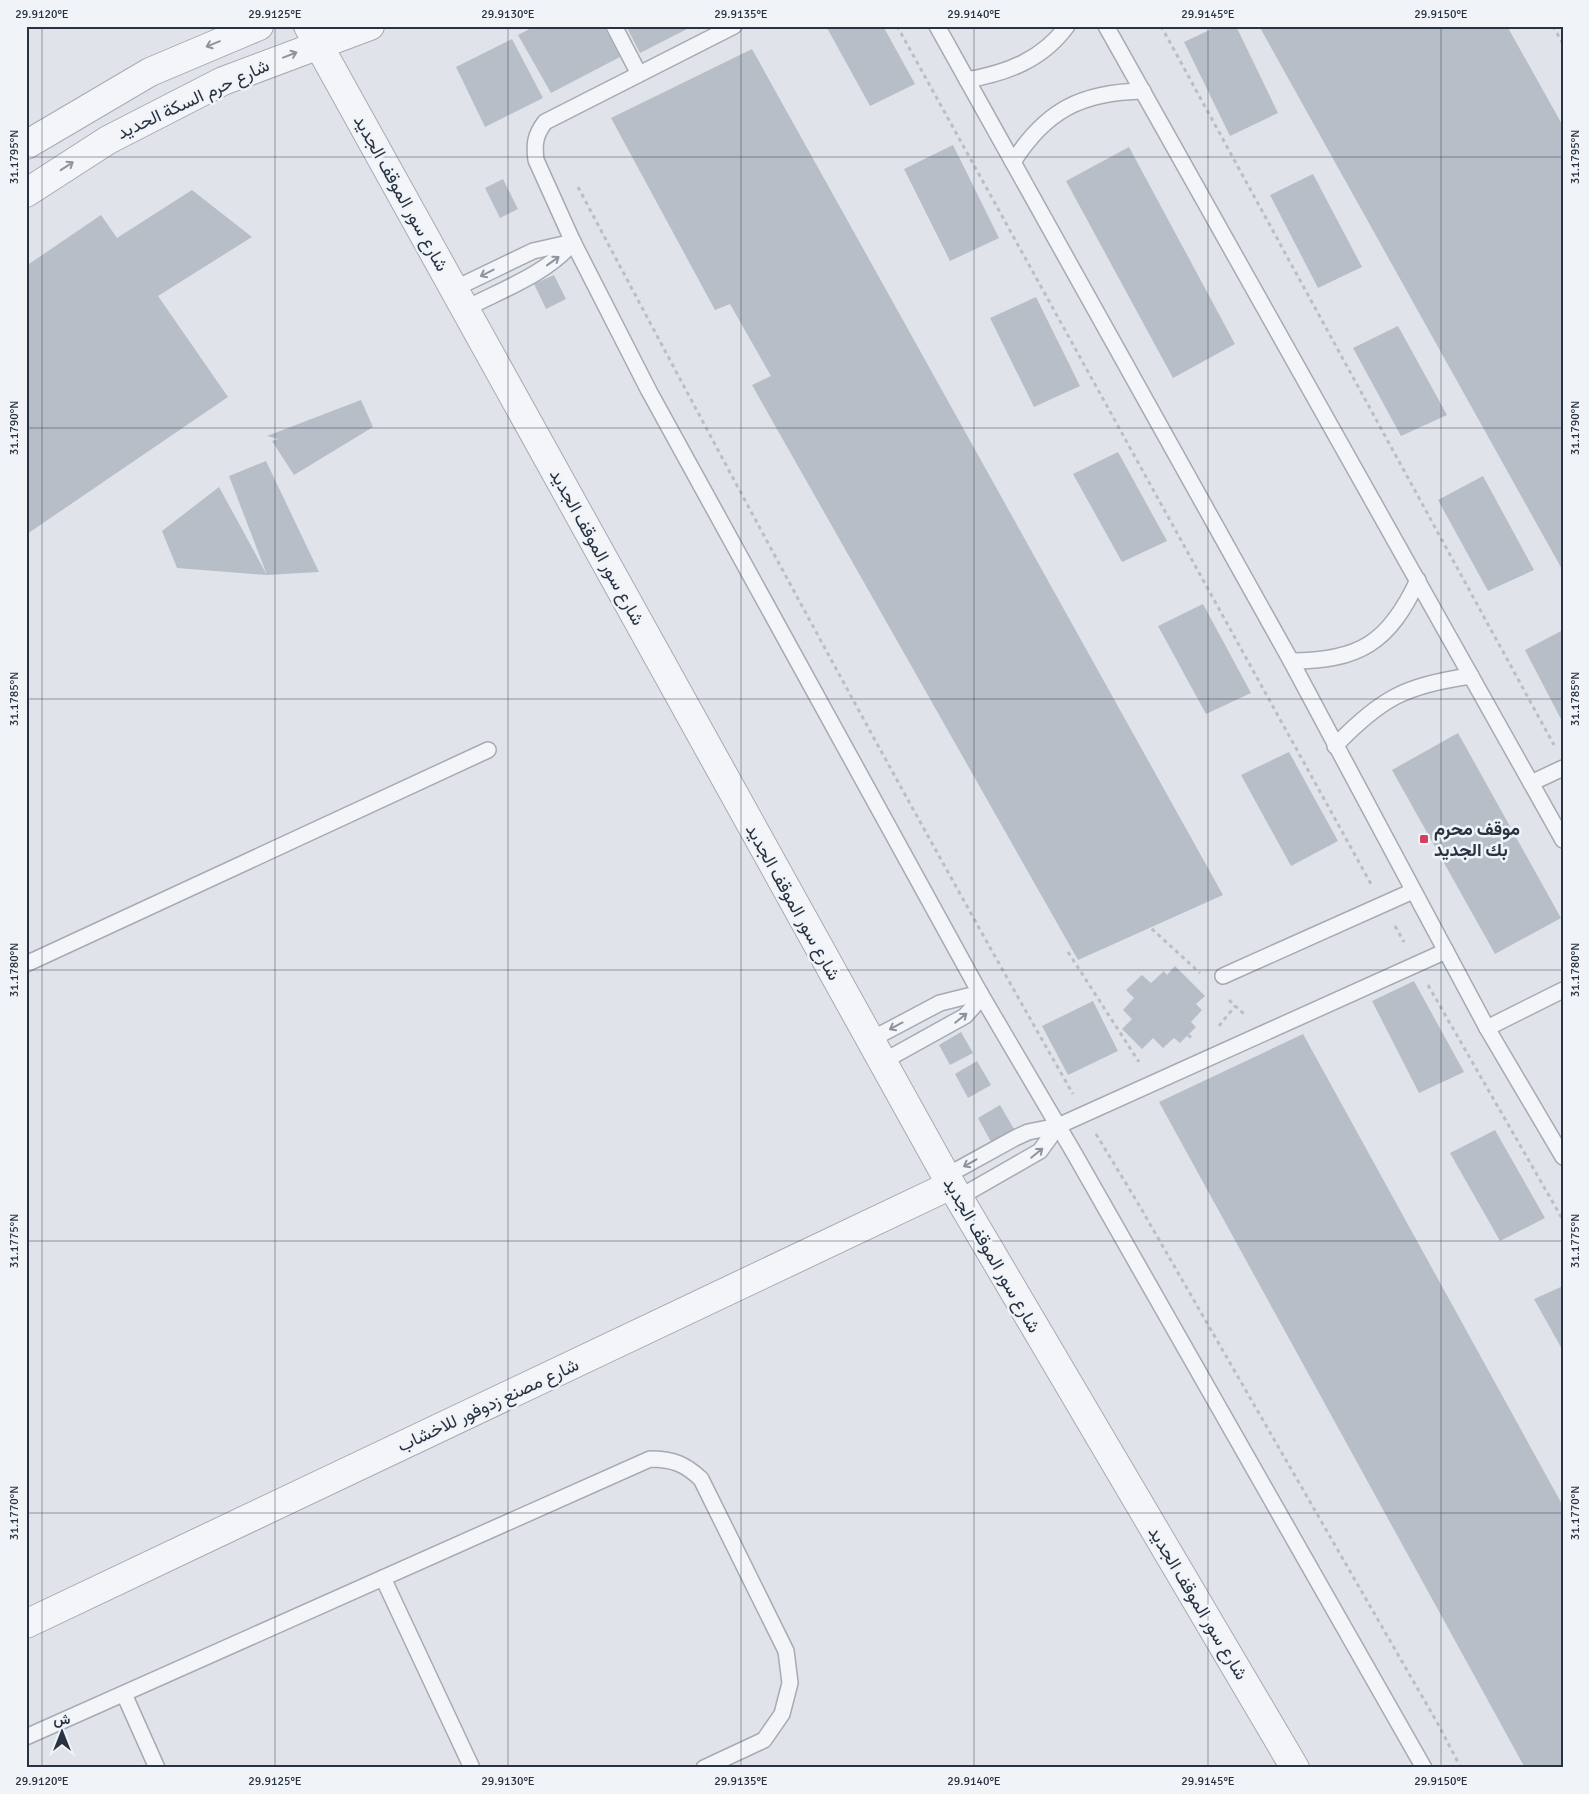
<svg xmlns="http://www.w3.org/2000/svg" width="1589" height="1794" viewBox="0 0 1589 1794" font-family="Signika,Vazirmatn,sans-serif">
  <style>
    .building { fill: #b7bec7 }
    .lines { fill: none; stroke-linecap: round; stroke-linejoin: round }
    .service-casing { stroke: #a5abb4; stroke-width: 18 }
    .minor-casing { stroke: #a5abb4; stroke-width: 30 }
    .path { stroke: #babfc5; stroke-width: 3; stroke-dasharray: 4 4; stroke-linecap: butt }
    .service { stroke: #f3f5f8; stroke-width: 15 }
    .minor { stroke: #f3f5f8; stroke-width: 28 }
    .oneway { stroke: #8d949d }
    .ticks { fill: none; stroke: #273342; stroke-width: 1; stroke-opacity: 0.45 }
    .poi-dot { fill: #d63e5f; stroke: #f0f3f7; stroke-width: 2 }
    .labels { text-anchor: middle; stroke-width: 5; stroke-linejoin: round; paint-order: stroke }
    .street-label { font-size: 18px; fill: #273342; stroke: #f0f3f7 }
    .poi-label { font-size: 18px; font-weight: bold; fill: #273342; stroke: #f0f3f7; text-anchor: start }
    .neatline { fill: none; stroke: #273342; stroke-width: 2 }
    .ticks-label { font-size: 12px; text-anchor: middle; fill: #273342 }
  </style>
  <rect width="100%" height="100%" fill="#e0e4ea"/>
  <g class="building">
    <polygon points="535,26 604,26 620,57 551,93 518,35"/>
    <polygon points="626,26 693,26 640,53"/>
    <polygon points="826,26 883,26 915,84 870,106"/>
    <polygon points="1218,26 1236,26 1278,113 1230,136 1184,42"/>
    <polygon points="1259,26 1507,26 1563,126 1563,571"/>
    <polygon points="512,39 543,98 485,127 456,67"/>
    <polygon points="752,49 1223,895 1078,960 752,385 771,376 730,304 715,310 611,118"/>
    <polygon points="953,145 999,238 950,261 904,169"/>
    <polygon points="1129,147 1235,344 1173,378 1066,181"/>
    <polygon points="1313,174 1362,267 1318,288 1270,195"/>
    <polygon points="503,179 518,209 500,218 485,188"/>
    <polygon points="192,190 252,237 158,296 228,397 27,534 26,266 101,215 117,238"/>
    <polygon points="554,275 566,299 546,309 534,284"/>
    <polygon points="1036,297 1080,386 1034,407 990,318"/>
    <polygon points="1398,326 1447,415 1401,436 1353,348"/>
    <polygon points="361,400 373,427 294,475 272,441 278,439 267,436"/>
    <polygon points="1118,452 1167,541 1122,562 1073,474"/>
    <polygon points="266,461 319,572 267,575 229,476"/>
    <polygon points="1483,476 1534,570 1488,591 1438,500"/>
    <polygon points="219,487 267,575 177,568 162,531"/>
    <polygon points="1203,604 1251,693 1206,714 1158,626"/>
    <polygon points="1563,630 1563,723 1525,650"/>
    <polygon points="1458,733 1561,918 1495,954 1392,770"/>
    <polygon points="1289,752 1338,841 1291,866 1241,775"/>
    <polygon points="1175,966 1205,996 1196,1004 1202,1010 1191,1022 1196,1027 1180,1043 1174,1038 1163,1048 1153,1038 1142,1049 1122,1029 1132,1019 1123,1010 1134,998 1126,990 1142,975 1151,983 1164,971 1167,975"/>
    <polygon points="1414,981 1464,1072 1419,1093 1372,1001"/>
    <polygon points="1093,1001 1118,1051 1068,1075 1042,1026"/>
    <polygon points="961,1032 973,1053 950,1065 939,1045"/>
    <polygon points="1303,1034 1563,1506 1563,1767 1560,1768 1525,1768 1159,1102"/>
    <polygon points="977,1061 991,1085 968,1098 955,1074"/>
    <polygon points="1000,1105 1014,1129 991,1142 978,1118"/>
    <polygon points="1495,1130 1545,1218 1500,1241 1450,1153"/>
    <polygon points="1563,1286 1563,1351 1534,1299"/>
  </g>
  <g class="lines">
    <defs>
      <g id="service">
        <polyline points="614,26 639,74"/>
        <path d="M 734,26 L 545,122 C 535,135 534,144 536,160 L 573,242 L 649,391 L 980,993 L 1074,1153 L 1424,1768"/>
        <polyline points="937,26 1291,661 1487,1028 1563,1157"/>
        <polyline points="1106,26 1563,840"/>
        <path d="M 967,80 C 1007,73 1042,60 1067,26"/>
        <path d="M 1013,162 C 1046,110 1082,92 1143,91"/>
        <polyline points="454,289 533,251 573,242"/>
        <path d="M 465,309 C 499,291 549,273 573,242"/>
        <path d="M 1291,661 C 1359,661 1389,643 1418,580"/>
        <path d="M 1335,746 C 1381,698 1406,685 1471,676"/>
        <polyline points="1531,783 1563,768"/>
        <polyline points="26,964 488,750"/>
        <polyline points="1223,976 1413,891"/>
        <polyline points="1487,1028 1563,990"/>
        <polyline points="870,1040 940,1003 980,993"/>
        <polyline points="882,1062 965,1016 974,1006 980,993"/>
        <polyline points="946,1176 1015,1138 1028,1132 1058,1126 1446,951"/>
        <polyline points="958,1198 1040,1151 1058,1126"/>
        <polyline points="383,1578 472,1768"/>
        <polyline points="124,1694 157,1768"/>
        <path d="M 26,1737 L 650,1459 C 673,1459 685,1464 701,1479 L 786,1651 L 790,1683 L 782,1714 L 764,1740 L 704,1768"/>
      </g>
      <g id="minor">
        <polyline points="308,26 946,1176 1295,1768"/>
        <polyline points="26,145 150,72 259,26"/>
        <polyline points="26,193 108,140 223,81 370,26"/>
        <polyline points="26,1624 951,1185"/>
      </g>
    </defs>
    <use href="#service" class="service-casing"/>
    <use href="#minor" class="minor-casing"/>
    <g class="path">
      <polyline points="897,26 1371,884"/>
      <polyline points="1161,26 1554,745"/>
      <polyline points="1553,26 1563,44"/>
      <path d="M 578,187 C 739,491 902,795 1073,1094"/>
      <polyline points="1140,918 1200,973"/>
      <polyline points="1395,926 1404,942"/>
      <polyline points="1068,952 1139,1062"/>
      <polyline points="1428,985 1563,1220"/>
      <polyline points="1229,1000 1246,1016"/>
      <polyline points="1219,1026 1235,1006"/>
      <polyline points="1188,1035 1193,1039"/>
      <polyline points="1096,1134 1139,1205 1438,1724 1461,1768"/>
    </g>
    <use href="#service" class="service"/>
    <use href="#minor" class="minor"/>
  </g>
  <defs><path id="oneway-shaft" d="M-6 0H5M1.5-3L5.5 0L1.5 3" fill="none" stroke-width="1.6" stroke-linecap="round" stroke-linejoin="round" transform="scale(1.25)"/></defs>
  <g class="oneway">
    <use href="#oneway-shaft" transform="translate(213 44) rotate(158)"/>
    <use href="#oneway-shaft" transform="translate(290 55) rotate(-21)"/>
    <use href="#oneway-shaft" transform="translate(67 166) rotate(-33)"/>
    <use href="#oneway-shaft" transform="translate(553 261) rotate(-36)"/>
    <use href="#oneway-shaft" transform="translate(487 273) rotate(153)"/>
    <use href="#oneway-shaft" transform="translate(961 1018) rotate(-39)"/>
    <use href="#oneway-shaft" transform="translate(896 1026) rotate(152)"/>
    <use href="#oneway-shaft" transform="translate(1037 1153) rotate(-39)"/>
    <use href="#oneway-shaft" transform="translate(970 1163) rotate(151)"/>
  </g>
  <path class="ticks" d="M 42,26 L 42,1768M 275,26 L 275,1768M 508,26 L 508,1768M 741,26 L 741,1768M 974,26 L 974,1768M 1208,26 L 1208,1768M 1441,26 L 1441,1768M 26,157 L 1563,157M 26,428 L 1563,428M 26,699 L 1563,699M 26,970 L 1563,970M 26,1241 L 1563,1241M 26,1513 L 1563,1513"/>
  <rect class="poi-dot" x="1419" y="834" width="10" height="10" rx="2.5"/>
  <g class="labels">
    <g class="street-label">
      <text transform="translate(193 99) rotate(-25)" y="6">شارع حرم السكة الحديد</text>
      <text transform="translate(401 193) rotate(61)" y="6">شارع سور الموقف الجديد</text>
      <text transform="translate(597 547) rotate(61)" y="6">شارع سور الموقف الجديد</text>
      <text transform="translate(793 902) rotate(61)" y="6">شارع سور الموقف الجديد</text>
      <text transform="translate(992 1255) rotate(60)" y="6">شارع سور الموقف الجديد</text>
      <text transform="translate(488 1405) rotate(-25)" y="6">شارع مصنع زدوفور للاخشاب</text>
      <text transform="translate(1198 1603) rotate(59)" y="6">شارع سور الموقف الجديد</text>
    </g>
    <g class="poi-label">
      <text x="1434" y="835">موقف محرم<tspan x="1434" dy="21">بك الجديد</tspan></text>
    </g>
  </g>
  <rect width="1589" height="1794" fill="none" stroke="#f0f3f7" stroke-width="55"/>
  <g transform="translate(62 1732)" stroke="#f0f3f7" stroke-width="4" paint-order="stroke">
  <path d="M0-4L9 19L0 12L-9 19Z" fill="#273342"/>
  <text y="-8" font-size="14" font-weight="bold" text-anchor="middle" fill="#273342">ش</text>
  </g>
  <rect x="28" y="28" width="1534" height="1738" class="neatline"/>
  <g class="ticks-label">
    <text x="42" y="18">29.9120°E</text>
    <text x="275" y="18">29.9125°E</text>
    <text x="508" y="18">29.9130°E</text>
    <text x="741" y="18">29.9135°E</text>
    <text x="974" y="18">29.9140°E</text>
    <text x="1208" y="18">29.9145°E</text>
    <text x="1441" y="18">29.9150°E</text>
    <text transform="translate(14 157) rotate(-90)" y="4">31.1795°N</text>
    <text transform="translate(1575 157) rotate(-90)" y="4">31.1795°N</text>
    <text transform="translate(14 428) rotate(-90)" y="4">31.1790°N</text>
    <text transform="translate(1575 428) rotate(-90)" y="4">31.1790°N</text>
    <text transform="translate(14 699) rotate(-90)" y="4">31.1785°N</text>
    <text transform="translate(1575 699) rotate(-90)" y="4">31.1785°N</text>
    <text transform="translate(14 970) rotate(-90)" y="4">31.1780°N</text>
    <text transform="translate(1575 970) rotate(-90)" y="4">31.1780°N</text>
    <text transform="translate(14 1241) rotate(-90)" y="4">31.1775°N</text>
    <text transform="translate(1575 1241) rotate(-90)" y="4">31.1775°N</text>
    <text transform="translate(14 1513) rotate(-90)" y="4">31.1770°N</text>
    <text transform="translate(1575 1513) rotate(-90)" y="4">31.1770°N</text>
    <text x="42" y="1785">29.9120°E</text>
    <text x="275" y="1785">29.9125°E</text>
    <text x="508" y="1785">29.9130°E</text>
    <text x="741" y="1785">29.9135°E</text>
    <text x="974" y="1785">29.9140°E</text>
    <text x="1208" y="1785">29.9145°E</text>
    <text x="1441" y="1785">29.9150°E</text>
  </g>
</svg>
